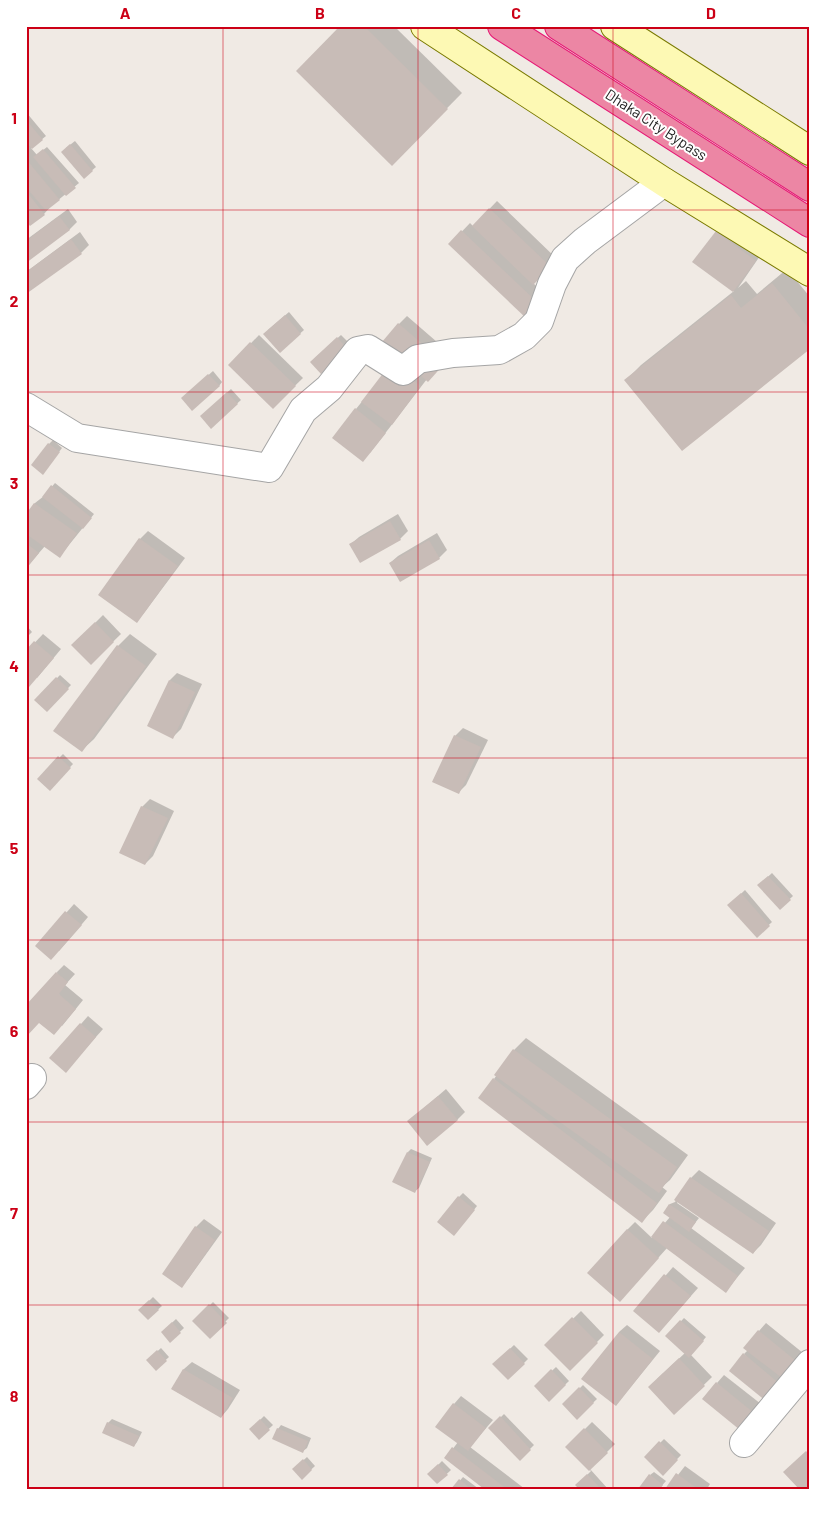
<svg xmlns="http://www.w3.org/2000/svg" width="836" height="1515" viewBox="0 0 836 1515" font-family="Barlow,sans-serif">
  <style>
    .shadow { fill: #0003 }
    .building { fill: #c8bcb7 }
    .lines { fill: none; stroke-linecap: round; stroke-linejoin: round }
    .street-casing { stroke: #a5a5a5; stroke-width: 30 }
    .secondary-casing { stroke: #7a7a00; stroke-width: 30 }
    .highway-casing { stroke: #e61975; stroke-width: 30 }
    .street { stroke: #fff; stroke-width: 28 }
    .secondary { stroke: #fdf9b4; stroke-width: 28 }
    .highway { stroke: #ec86a4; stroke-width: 28 }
    .grid { fill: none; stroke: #cc0016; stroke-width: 1; stroke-opacity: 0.55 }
    .labels { text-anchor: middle; stroke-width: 4; stroke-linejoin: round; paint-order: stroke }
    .street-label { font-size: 15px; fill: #1e1e1e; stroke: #fff }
    .neatline { fill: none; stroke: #cc0016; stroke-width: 2 }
    .grid-label { font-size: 16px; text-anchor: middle; font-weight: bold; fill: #cc0016 }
  </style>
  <rect width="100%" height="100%" fill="#f0eae4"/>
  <g class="shadow">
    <polygon points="341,26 394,26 462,93 392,164"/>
    <polygon points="26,112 46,136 31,148 37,155 47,147 79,183 51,206 44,214 26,223"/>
    <polygon points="75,141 96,167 84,177 66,148"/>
    <polygon points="497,201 557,259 533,283 547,296 527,317 450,244 470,223 473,226"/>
    <polygon points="68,209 77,222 69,230 26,261 26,240"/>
    <polygon points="724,225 762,253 738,288 746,281 757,294 787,269 810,297 810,347 626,380 641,365 734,291 694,262"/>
    <polygon points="80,232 89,245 81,253 26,293 26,272"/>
    <polygon points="289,312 304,330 280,351 268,330"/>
    <polygon points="407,316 452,355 427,379 370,453 356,409 392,364 399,324"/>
    <polygon points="259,335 303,378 273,407 230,365"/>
    <polygon points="341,335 351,345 315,358"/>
    <polygon points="213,371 222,382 219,386 183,398"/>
    <polygon points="231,389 241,400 211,427 205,413"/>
    <polygon points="53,440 62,448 46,469 49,444"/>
    <polygon points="55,483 94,514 60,556 45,546 26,568 26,516 35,503 44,496"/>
    <polygon points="398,514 408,531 400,539 351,544 359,537"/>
    <polygon points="148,531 185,558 144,613 137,621 100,595 140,539"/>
    <polygon points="437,533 447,550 439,558 390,563 398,556"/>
    <polygon points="103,615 121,634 91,663 73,645"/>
    <polygon points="26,625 32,632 26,638"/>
    <polygon points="43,634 61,649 37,678 26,652"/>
    <polygon points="130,634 157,654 94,739 82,750 55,731 118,646"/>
    <polygon points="177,673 202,684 181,729 173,737 170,680"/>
    <polygon points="60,675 71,685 47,710 36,700"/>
    <polygon points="463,728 488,740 466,785 458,793 455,736"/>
    <polygon points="63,754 73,764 49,789 38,779"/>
    <polygon points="150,799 174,811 153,856 145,864 142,807"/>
    <polygon points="772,873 793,896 780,908 759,885"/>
    <polygon points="745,890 772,922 757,936 729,905"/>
    <polygon points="74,904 88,917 59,951 37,946"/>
    <polygon points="64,965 75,974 65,985 83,1000 62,1026 57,972"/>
    <polygon points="88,1016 103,1029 73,1063 81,1024"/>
    <polygon points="526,1038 688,1155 670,1180 662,1187 667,1191 653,1210 642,1221 494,1079 514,1050"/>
    <polygon points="446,1089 465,1112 457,1120 409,1121"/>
    <polygon points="411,1149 432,1158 419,1188 415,1191 408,1152"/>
    <polygon points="699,1170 776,1223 761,1245 753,1253 678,1201 677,1203 699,1218 691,1228 745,1268 726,1291 667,1248 627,1293 627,1230 635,1222 652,1238 670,1217 664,1213 670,1204 675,1202 691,1178"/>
    <polygon points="463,1193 477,1206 457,1231 459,1197"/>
    <polygon points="204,1219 222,1232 189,1278 182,1286 196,1227"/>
    <polygon points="673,1267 698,1288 667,1323 635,1311"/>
    <polygon points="153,1297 162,1306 148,1318 140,1310"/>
    <polygon points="213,1302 229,1318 210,1337 194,1321"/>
    <polygon points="581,1311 604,1335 570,1369 546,1345"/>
    <polygon points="684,1318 706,1337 691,1355 712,1377 674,1414 657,1379 685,1353 667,1336"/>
    <polygon points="176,1319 184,1328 170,1341 162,1332"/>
    <polygon points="766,1323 803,1353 789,1369 775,1392 744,1354 748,1350 759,1331"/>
    <polygon points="627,1325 660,1351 616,1405 619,1332"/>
    <polygon points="514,1345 528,1359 508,1379 494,1364"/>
    <polygon points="161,1348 169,1357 156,1369 148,1360"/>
    <polygon points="192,1362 240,1390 228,1409 221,1417 172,1389 184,1369"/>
    <polygon points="556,1367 569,1381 549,1400 536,1386"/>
    <polygon points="724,1375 761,1404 748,1421 717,1383"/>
    <polygon points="583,1385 597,1399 577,1418 564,1404"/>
    <polygon points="461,1396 493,1420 470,1447 525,1489 487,1489 446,1458 458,1442 454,1404"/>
    <polygon points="504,1414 534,1445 520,1459 490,1428"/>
    <polygon points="264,1416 273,1425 259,1438 251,1429"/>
    <polygon points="112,1419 142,1432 137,1442 134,1446 108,1423"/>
    <polygon points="592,1422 615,1444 590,1469 608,1489 581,1489 577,1485 591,1471 567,1447"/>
    <polygon points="281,1425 311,1438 307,1448 303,1451 278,1429"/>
    <polygon points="664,1439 681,1455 663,1474 646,1457"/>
    <polygon points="307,1457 315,1466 302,1478 294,1469"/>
    <polygon points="442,1461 451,1470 437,1483 429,1474"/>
    <polygon points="685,1466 710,1484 707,1489 667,1489"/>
    <polygon points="654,1472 666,1481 659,1489 650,1475"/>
    <polygon points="463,1477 479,1489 453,1489"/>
  </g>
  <g class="building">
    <polygon points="340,26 364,26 448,109 392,166 296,71"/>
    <polygon points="26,120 43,140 32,149 26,142"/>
    <polygon points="70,144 93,171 84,179 61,152"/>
    <polygon points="43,149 76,188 66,196 33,157"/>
    <polygon points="26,159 60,200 46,211 26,187"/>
    <polygon points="26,191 45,215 30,226 26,221"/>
    <polygon points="489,208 551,267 533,285 472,226"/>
    <polygon points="59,216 70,230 26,263 26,241"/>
    <polygon points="461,230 540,305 527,319 448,244"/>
    <polygon points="716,231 756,261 733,292 692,262"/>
    <polygon points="71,239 82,254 26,294 26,272"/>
    <polygon points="772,283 810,330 810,349 682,451 624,380 731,295 741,308"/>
    <polygon points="285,315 301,334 280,353 263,334"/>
    <polygon points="398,323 445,363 428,382 382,342"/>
    <polygon points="337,337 348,350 321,374 310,362"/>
    <polygon points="250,342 296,386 273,409 228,365"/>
    <polygon points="391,363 421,386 392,425 361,402"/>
    <polygon points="208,374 220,386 192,411 181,398"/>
    <polygon points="227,392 238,404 211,429 200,416"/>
    <polygon points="355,408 386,433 363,462 332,438"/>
    <polygon points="48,443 60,452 43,475 31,465"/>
    <polygon points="51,485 92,518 83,529 42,497"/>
    <polygon points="34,503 77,533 60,558 26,534 26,514"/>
    <polygon points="390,521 401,540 360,563 349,544"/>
    <polygon points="139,538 178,566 137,623 98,595"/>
    <polygon points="429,540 440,559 400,582 389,563"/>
    <polygon points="26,543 39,553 26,569"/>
    <polygon points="95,622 114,642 91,665 71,645"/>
    <polygon points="34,641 54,658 29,687 26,684 26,650"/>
    <polygon points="117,645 146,666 82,752 53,731"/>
    <polygon points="56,677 69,689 47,712 34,700"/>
    <polygon points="169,680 195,692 173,739 147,726"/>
    <polygon points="454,735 481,747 459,794 432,782"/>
    <polygon points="58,756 71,768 50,791 37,779"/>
    <polygon points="141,806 168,818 145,865 119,853"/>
    <polygon points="768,876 791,900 780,910 757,885"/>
    <polygon points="741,893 770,926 757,938 727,905"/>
    <polygon points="65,911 82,925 51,960 35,946"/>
    <polygon points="56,972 68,982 59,994 76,1009 54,1035 39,1023 26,1037 26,1005"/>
    <polygon points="80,1023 96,1037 66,1073 49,1058"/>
    <polygon points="513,1049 677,1167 659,1193 494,1075"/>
    <polygon points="493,1078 657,1203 642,1223 478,1098"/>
    <polygon points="438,1096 458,1120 427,1146 407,1121"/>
    <polygon points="407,1152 430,1162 415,1193 392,1182"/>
    <polygon points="690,1177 769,1231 753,1254 674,1200"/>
    <polygon points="458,1196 475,1210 454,1236 437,1222"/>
    <polygon points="669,1204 696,1222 689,1232 663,1213"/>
    <polygon points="663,1221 738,1276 726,1293 651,1237"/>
    <polygon points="195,1226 215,1240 182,1288 162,1274"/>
    <polygon points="627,1229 659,1258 620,1302 587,1273"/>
    <polygon points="664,1274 691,1296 659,1333 633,1311"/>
    <polygon points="149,1300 159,1310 148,1320 138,1310"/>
    <polygon points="209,1304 227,1323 210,1339 192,1321"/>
    <polygon points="572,1317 598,1343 570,1371 544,1345"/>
    <polygon points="680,1320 704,1341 689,1358 665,1336"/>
    <polygon points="172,1322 181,1333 170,1343 161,1332"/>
    <polygon points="758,1330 796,1361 782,1378 743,1348"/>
    <polygon points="619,1332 653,1359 616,1406 581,1379"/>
    <polygon points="510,1348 525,1364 508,1380 492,1364"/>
    <polygon points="157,1350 167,1361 156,1371 146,1360"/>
    <polygon points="743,1353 781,1385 767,1402 729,1371"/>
    <polygon points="679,1358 705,1386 674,1415 648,1387"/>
    <polygon points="183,1369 233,1398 221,1418 171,1389"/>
    <polygon points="551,1369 566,1385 549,1402 534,1386"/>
    <polygon points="716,1382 754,1413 740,1430 702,1399"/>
    <polygon points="579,1387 594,1403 577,1420 562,1404"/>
    <polygon points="453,1403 486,1428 468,1451 435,1427"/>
    <polygon points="500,1416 531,1450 520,1461 488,1428"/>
    <polygon points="260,1419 270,1430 259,1440 249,1429"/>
    <polygon points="107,1422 139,1436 134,1447 102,1433"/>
    <polygon points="277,1428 308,1441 303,1453 272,1439"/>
    <polygon points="584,1428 608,1453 589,1471 565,1447"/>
    <polygon points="659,1441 678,1460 663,1476 644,1457"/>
    <polygon points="452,1447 507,1489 484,1489 444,1458"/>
    <polygon points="806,1451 810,1455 810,1489 799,1489 783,1472"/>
    <polygon points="303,1459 312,1470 302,1480 292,1469"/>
    <polygon points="438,1464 448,1475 437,1484 427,1474"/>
    <polygon points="676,1473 698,1489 665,1489"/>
    <polygon points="587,1474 601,1489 579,1489 575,1485"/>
    <polygon points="649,1474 663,1485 660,1489 638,1489"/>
    <polygon points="459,1479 471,1489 451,1489"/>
  </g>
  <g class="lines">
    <defs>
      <g id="street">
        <polyline points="26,407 77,438 269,468 303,410 329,388 358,351 368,349 403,371 418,359 453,353 499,350 524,336 539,321 552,284 565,259 585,241 664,182"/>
        <polyline points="26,1085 32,1078"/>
        <polyline points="744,1443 810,1364"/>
      </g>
      <g id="secondary">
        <polyline points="425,26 664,182 810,272"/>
        <polyline points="615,26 810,151"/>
      </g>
      <g id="highway">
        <polyline points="502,26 810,223"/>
        <polyline points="559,26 810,187"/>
      </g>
    </defs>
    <use href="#street" class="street-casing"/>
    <use href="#secondary" class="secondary-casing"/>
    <use href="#highway" class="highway-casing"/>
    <use href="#street" class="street"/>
    <use href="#secondary" class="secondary"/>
    <use href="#highway" class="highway"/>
  </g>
  <path class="grid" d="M 223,26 L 223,1489M 418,26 L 418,1489M 613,26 L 613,1489M 26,210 L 810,210M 26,392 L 810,392M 26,575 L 810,575M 26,758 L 810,758M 26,940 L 810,940M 26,1122 L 810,1122M 26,1305 L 810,1305"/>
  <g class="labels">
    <g class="street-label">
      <text transform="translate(656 125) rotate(33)" y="5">Dhaka City Bypass</text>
    </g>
  </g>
  <rect width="836" height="1515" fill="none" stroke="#ffffff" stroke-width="55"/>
  <rect x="28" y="28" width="780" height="1460" class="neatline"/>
  <g class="grid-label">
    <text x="125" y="19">A</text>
    <text x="320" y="19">B</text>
    <text x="516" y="19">C</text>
    <text x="711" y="19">D</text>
    <text x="14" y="124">1</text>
    <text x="14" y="307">2</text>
    <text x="14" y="489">3</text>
    <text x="14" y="672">4</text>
    <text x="14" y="854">5</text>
    <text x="14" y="1037">6</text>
    <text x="14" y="1219">7</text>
    <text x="14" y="1402">8</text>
  </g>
</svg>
